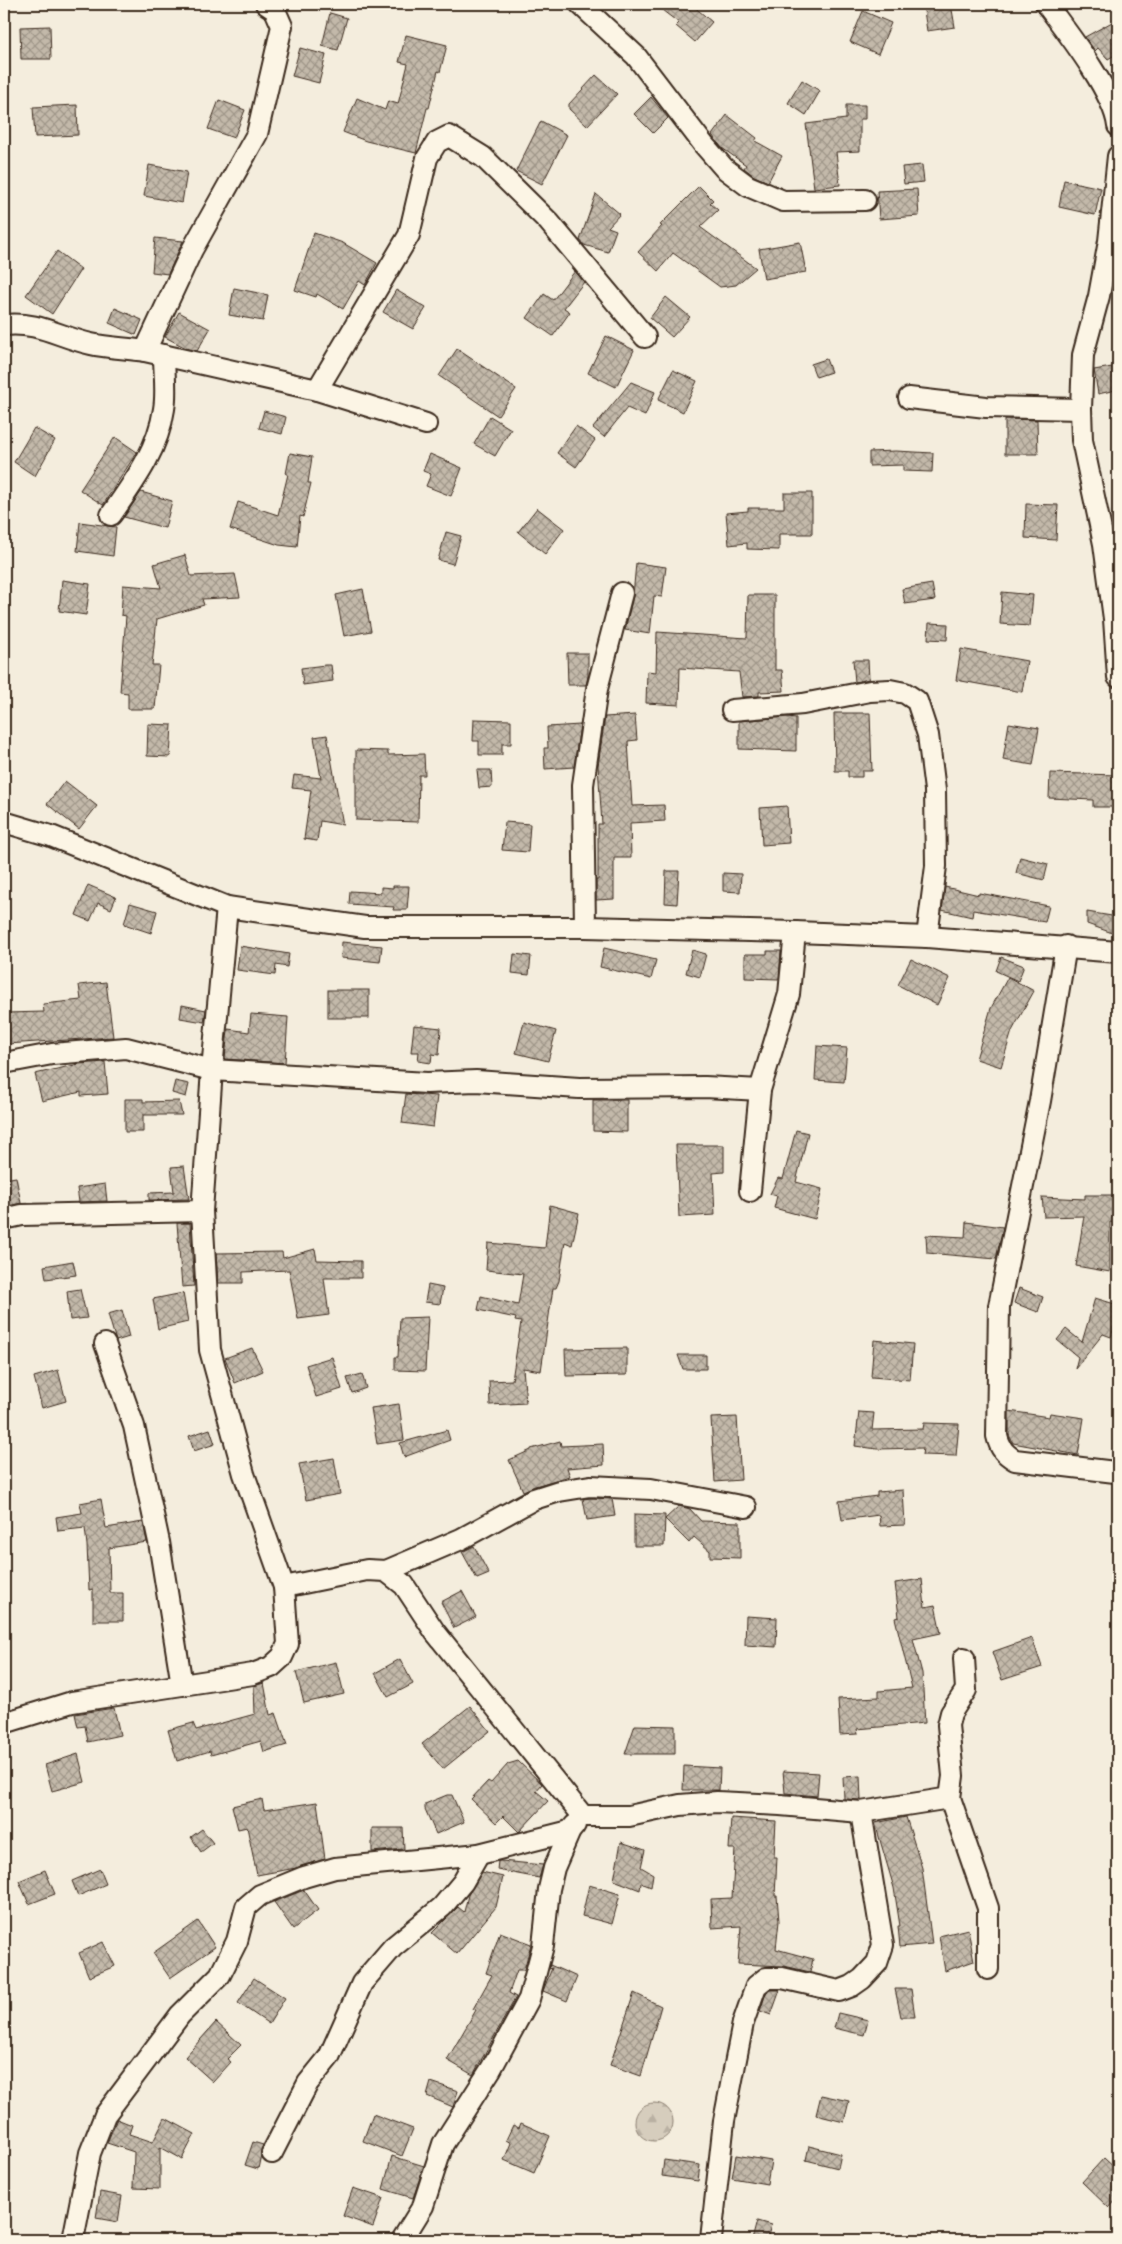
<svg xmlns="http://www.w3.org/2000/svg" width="1122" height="2244" viewBox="0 0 1122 2244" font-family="Pangolin,sans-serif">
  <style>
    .forest { fill: url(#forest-firs); stroke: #887c6e }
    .building { fill: url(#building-cross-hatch); stroke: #3b2a1e }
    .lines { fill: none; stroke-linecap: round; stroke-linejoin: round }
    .minor-casing { stroke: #3b2a1e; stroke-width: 24 }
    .minor { stroke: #fcf5e5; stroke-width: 20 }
  </style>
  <defs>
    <pattern id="forest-firs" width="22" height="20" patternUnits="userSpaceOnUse" patternTransform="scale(1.25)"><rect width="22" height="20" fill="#d6cdbd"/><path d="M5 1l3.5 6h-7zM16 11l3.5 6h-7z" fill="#b9b0a2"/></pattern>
    <pattern id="building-cross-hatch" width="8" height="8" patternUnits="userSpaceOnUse" patternTransform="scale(1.25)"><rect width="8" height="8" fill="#c3b9aa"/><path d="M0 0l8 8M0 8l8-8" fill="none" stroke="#a0978a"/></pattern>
  </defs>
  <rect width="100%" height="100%" fill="#f4eddd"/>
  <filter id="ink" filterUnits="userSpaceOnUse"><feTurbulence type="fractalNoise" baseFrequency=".02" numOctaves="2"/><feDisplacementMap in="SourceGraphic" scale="10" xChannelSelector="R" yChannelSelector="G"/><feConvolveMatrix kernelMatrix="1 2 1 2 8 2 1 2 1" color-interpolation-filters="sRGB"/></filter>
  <g filter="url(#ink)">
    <circle class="forest" cx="654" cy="2122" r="19"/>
    <g class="building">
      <polygon points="654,4 691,4 712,22 695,42 676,26 679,23"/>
      <polygon points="923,4 951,4 955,27 927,31"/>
      <polygon points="863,11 891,23 878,54 850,42"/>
      <polygon points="330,13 347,18 338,50 322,46"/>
      <polygon points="1112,22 1118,33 1118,53 1108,59 1098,48 1095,51 1085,37"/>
      <polygon points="50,26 51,59 21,59 20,27"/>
      <polygon points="406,35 447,45 440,72 438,71 429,108 427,108 416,153 366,141 343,132 357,98 385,110 388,101 398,104 408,64 399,62"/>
      <polygon points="300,48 326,55 319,83 292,76"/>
      <polygon points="596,75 617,94 587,126 569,109 569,104"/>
      <polygon points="802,80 820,91 806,115 788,103"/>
      <polygon points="651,97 668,118 653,133 634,114"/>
      <polygon points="219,100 245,110 234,138 208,129"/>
      <polygon points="77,105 78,135 35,137 33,107"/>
      <polygon points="846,105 865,105 865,119 860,119 860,151 836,152 840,185 814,188 806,124 846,119"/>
      <polygon points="727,115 757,138 755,141 782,156 768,182 754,176 744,168 746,165 722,148 712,135"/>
      <polygon points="541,121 567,135 542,184 516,171"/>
      <polygon points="149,165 187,172 182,203 144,196"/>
      <polygon points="922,165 924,182 904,184 902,167"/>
      <polygon points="1064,180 1101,188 1095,215 1059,207"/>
      <polygon points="699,186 713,200 710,203 718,210 700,227 756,268 736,285 720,287 673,253 658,271 638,252 662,226 660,225"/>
      <polygon points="917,189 919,216 879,219 877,191"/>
      <polygon points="596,194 620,214 608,227 616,230 608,252 584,245 580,240"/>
      <polygon points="314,233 343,243 377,263 365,285 359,281 343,309 317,294 316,297 295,290"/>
      <polygon points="155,238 183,241 168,274 152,272"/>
      <polygon points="800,242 806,272 764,279 759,249"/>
      <polygon points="57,251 81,269 52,314 26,295"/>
      <polygon points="575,271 584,282 564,308 570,312 553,336 527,318 544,294 553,300"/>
      <polygon points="234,288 268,295 263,321 229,315"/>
      <polygon points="396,290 426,308 413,329 383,312"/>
      <polygon points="666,297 690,317 672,337 650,318"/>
      <polygon points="115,308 142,320 136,335 109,323"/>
      <polygon points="179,312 210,329 197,351 186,348 165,337"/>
      <polygon points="606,336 634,350 616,387 588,373"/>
      <polygon points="457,349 516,389 498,416 439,376"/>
      <polygon points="826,359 831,372 816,377 811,364"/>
      <polygon points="1112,367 1116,390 1098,394 1094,370"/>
      <polygon points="673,370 697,381 683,412 658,400"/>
      <polygon points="631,382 655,392 645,416 627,408 604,437 593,428"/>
      <polygon points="264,411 286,417 282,434 259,428"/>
      <polygon points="490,416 511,429 495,456 474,444"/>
      <polygon points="1005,419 1037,420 1038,454 1005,454"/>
      <polygon points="576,426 595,440 576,467 557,453"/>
      <polygon points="34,428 55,440 35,476 14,462"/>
      <polygon points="115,437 137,452 103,505 80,490"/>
      <polygon points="896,451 933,453 932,472 903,471 903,465 869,466 869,452"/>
      <polygon points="290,453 312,457 308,483 311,483 303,517 300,516 297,547 279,545 230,529 238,502 278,515 288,474 286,474"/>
      <polygon points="430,454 462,468 451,496 426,486 431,474 423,471"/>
      <polygon points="141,492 172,501 165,528 124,517"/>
      <polygon points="784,493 812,493 812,534 779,534 779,550 747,549 747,543 729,545 726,513 748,511 748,508 784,508"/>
      <polygon points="1026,504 1058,505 1056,540 1025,538"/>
      <polygon points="537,508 564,529 545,554 518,532"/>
      <polygon points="80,522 116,527 113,556 77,551"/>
      <polygon points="446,532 461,536 453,564 438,560"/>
      <polygon points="185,555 191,576 235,574 240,597 202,599 204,605 157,619 152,665 159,665 155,709 128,709 128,693 120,692 126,616 121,615 123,585 161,588 154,564"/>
      <polygon points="636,563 666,567 662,597 654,596 650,634 625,630 633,596"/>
      <polygon points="62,580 90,584 86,615 59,611"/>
      <polygon points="932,584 935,600 905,604 902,589"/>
      <polygon points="363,589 371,631 344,636 336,595"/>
      <polygon points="1002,592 1033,595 1030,626 1000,624"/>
      <polygon points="748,595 775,595 775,670 782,670 784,691 759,692 759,696 742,697 739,672 680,668 679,705 646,703 647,671 656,672 657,632 747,638"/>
      <polygon points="929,623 948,624 947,640 928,639"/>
      <polygon points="961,649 1027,661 1022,692 956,680"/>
      <polygon points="567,653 588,653 588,676 586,685 568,685"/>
      <polygon points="853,660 868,660 869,679 855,682"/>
      <polygon points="325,665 331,665 333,681 303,685 301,668"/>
      <polygon points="834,713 870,713 872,771 862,771 862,777 848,777 848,771 835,771"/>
      <polygon points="635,715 637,740 628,741 632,806 664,805 665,821 630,823 631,858 614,858 614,899 596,900 596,880 598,880 598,824 602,824 598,766 605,717"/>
      <polygon points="787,717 796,718 796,751 739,749 739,721"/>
      <polygon points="474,719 511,720 511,744 502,744 502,755 479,755 479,741 473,741"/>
      <polygon points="1009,723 1039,728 1033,765 1003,760"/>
      <polygon points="148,724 172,725 170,757 147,756"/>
      <polygon points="580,725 574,767 545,769 544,748 548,748 547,727"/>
      <polygon points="327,735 343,825 320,821 317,841 304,839 311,790 292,788 294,775 321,778 314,737"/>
      <polygon points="356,750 388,751 388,755 424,754 425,775 419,775 418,822 356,820"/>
      <polygon points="477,770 491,770 492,787 479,788"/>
      <polygon points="1050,773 1118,775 1118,807 1093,807 1093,800 1049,798"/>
      <polygon points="65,781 97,806 79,829 47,804"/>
      <polygon points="787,806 789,843 762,845 760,808"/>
      <polygon points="505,822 530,824 528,852 502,850"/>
      <polygon points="1020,857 1048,864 1044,880 1016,873"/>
      <polygon points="666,871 679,871 677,904 665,903"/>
      <polygon points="723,873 741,874 740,892 723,891"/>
      <polygon points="88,885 116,897 111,909 98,903 90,921 76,915"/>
      <polygon points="393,886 409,886 407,910 393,910 394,907 349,904 350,891 381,893 381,887 393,888"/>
      <polygon points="945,887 979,895 979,893 1049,906 1045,922 973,910 972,917 946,911 942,910"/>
      <polygon points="130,903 157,911 151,933 124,924"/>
      <polygon points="1087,912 1118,917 1118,935 1087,924"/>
      <polygon points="342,942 382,946 380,962 341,958"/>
      <polygon points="240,946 289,954 287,967 276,965 275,975 237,970"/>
      <polygon points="604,948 656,960 651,979 600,967"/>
      <polygon points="692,950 706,954 700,977 686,973"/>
      <polygon points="767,951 781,951 779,979 745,978 745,954 767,954"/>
      <polygon points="514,954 531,956 529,975 512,973"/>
      <polygon points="1001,957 1024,966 1018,981 996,971"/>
      <polygon points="911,959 950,978 937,1005 898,985"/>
      <polygon points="1008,977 1034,991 1012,1031 1001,1067 976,1059 991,1008"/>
      <polygon points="106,982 113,1037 7,1044 6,1013 44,1012 43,1004 81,1000 79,985"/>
      <rect x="328" y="990" width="41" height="28"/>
      <polygon points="182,1005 206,1010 204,1022 180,1018"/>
      <polygon points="251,1014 288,1017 285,1063 225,1059 228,1029 249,1032"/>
      <polygon points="524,1022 556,1031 548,1061 516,1053"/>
      <polygon points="414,1025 441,1028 439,1055 432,1054 431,1063 418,1061 419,1052 411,1052"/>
      <polygon points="817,1046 847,1048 844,1082 815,1080"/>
      <polygon points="105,1062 108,1094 81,1096 81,1092 42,1101 35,1074 79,1064"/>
      <polygon points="175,1081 189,1084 186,1097 172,1093"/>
      <polygon points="406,1094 437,1096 433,1127 402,1123"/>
      <polygon points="125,1099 143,1099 143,1102 179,1101 182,1115 143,1115 143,1132 125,1132"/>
      <polygon points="593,1100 627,1100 627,1132 593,1131"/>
      <polygon points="796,1130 808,1133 796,1182 822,1189 815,1219 774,1208 777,1196 770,1194 778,1178 783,1179"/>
      <polygon points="676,1145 724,1145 724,1172 713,1173 715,1215 679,1217"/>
      <polygon points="184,1166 189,1199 149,1200 149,1193 174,1192 171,1167"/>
      <polygon points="16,1177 21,1203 4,1207 4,1179"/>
      <polygon points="105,1184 107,1201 79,1202 77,1188"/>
      <polygon points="1085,1195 1115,1195 1114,1223 1110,1222 1110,1272 1076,1266 1084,1216 1044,1217 1042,1197 1085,1199"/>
      <polygon points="550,1205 579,1213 572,1245 565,1242 559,1281 556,1288 553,1288 541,1371 523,1368 526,1403 490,1405 489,1381 512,1380 521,1322 515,1321 516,1318 478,1310 481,1296 518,1305 523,1274 486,1270 488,1243 545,1248"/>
      <polygon points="966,1222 1003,1227 996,1259 927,1253 926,1235 965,1237"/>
      <polygon points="177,1223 190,1223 194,1286 182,1287"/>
      <polygon points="315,1249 317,1260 361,1261 361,1278 324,1278 329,1315 298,1319 289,1270 243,1272 243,1283 218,1283 216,1253 282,1252 283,1258"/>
      <polygon points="73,1261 76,1275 46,1279 44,1266"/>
      <polygon points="428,1285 443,1288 440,1304 425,1302"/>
      <polygon points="1019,1288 1043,1297 1038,1312 1014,1303"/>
      <polygon points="80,1289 87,1318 70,1320 67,1291"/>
      <polygon points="183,1293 188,1322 158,1329 153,1299"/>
      <polygon points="1095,1298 1118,1305 1118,1314 1111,1337 1103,1334 1075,1369 1078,1357 1057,1340 1066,1329 1082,1342"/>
      <polygon points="122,1310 129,1337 116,1341 108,1314"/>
      <polygon points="428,1317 425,1371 395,1370 395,1357 398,1357 400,1318"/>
      <polygon points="874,1340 913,1344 910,1380 871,1377"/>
      <polygon points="252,1348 263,1371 235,1383 225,1358"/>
      <polygon points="627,1348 627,1375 566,1376 565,1349"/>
      <polygon points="678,1355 706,1355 706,1369 683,1369"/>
      <polygon points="332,1357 342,1389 316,1397 306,1365"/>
      <polygon points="58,1370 66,1401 42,1408 34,1377"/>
      <polygon points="362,1374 366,1388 352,1393 347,1378"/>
      <polygon points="399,1404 404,1440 377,1444 371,1408"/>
      <polygon points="1009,1411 1049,1417 1050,1413 1084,1418 1078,1455 1013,1443 1009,1435"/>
      <polygon points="859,1412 874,1413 872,1430 923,1429 924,1423 959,1424 956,1456 922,1455 923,1448 877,1449 855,1446"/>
      <polygon points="737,1417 741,1480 715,1482 711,1418"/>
      <polygon points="210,1429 215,1444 194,1451 189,1436"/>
      <polygon points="447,1430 450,1440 404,1457 400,1443"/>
      <polygon points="560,1441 561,1446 603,1444 604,1465 567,1468 570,1476 535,1486 523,1491 509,1460 531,1450 531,1449"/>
      <polygon points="334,1458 340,1494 306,1500 299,1464"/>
      <polygon points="903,1490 905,1525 880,1526 879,1515 842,1520 839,1501 877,1496 877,1492"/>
      <polygon points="591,1498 612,1499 615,1516 587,1520 583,1499"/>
      <polygon points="101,1499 106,1528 143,1522 147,1542 109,1548 110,1593 123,1593 123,1621 93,1621 93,1589 89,1590 87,1545 85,1528 58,1531 56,1517 82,1513 80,1503"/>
      <polygon points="679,1506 690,1509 701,1521 740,1522 740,1558 710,1557 710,1551 694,1537 689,1543 665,1519"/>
      <polygon points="634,1514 665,1515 664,1546 634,1546"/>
      <polygon points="474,1546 489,1574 477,1579 462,1552"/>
      <polygon points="922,1579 925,1607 935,1605 941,1633 913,1639 922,1673 925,1723 857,1729 858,1734 840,1735 838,1699 879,1697 879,1691 912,1688 895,1618 899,1617 895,1583"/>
      <polygon points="462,1591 476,1617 454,1628 441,1602"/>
      <polygon points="746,1616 777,1618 776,1647 745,1645"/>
      <polygon points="1032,1638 1042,1667 1002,1680 992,1652"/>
      <polygon points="400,1659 413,1684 388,1697 375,1673"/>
      <polygon points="336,1662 344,1694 304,1703 296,1672"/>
      <polygon points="264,1683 270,1715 276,1713 287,1745 264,1752 261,1741 211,1755 210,1751 177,1761 168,1730 193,1723 196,1730 255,1714 254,1686"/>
      <polygon points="470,1706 490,1731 443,1769 422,1744"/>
      <polygon points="114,1708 120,1735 88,1742 85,1726 78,1727 75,1714"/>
      <polygon points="635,1725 675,1726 675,1754 625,1754"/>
      <polygon points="78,1754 85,1782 52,1791 45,1765"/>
      <polygon points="518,1761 542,1784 536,1791 548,1801 519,1832 503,1816 496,1823 471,1799 488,1781 491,1783 508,1764"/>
      <polygon points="684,1766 720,1768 719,1790 683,1790"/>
      <polygon points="783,1771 819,1773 817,1796 785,1793"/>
      <polygon points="860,1776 861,1800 844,1799 843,1777"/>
      <polygon points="447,1795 452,1795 464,1822 436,1834 425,1809 425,1804"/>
      <polygon points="262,1799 264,1810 317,1802 325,1859 296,1868 257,1875 247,1827 238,1829 232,1806"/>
      <polygon points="906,1817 922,1868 932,1944 900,1947 898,1926 900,1926 894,1888 875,1823"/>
      <polygon points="731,1818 776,1821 774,1857 777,1857 775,1896 777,1896 779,1921 776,1949 813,1959 810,1972 784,1966 738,1964 741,1926 712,1928 711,1899 732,1898 735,1849 729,1849"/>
      <polygon points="372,1828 403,1828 404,1849 372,1852"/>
      <polygon points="202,1829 213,1843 201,1852 191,1837"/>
      <polygon points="621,1842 645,1850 641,1867 653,1874 651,1887 641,1883 640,1890 614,1880"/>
      <polygon points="498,1861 501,1861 543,1865 539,1878 497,1870"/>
      <polygon points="100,1869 106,1884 78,1896 72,1881"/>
      <polygon points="45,1870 55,1894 29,1904 19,1881"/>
      <polygon points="482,1872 503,1877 496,1907 457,1954 432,1933 458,1907 464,1912 468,1895"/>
      <polygon points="589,1885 620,1894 612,1924 582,1916"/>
      <polygon points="304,1890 318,1910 293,1929 274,1902"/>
      <polygon points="198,1921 215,1947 170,1978 153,1953"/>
      <polygon points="968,1929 974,1961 945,1971 939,1936"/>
      <polygon points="500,1932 531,1944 524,1970 517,1970 509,1993 516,1997 473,2075 447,2060 476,2010 473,2009 492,1975 486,1973"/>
      <polygon points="103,1942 115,1966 89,1977 79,1953"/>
      <polygon points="550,1965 577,1977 567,2001 543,1991 552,1968 549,1969"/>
      <polygon points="254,1978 285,1998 269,2024 238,2003"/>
      <polygon points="895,1989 911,1989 915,2017 901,2017"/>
      <polygon points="770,1990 780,1990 771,2015 760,2011 766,1993"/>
      <polygon points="634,1993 661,2006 641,2076 610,2065"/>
      <polygon points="838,2013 868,2020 864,2035 834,2028"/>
      <polygon points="216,2022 241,2045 227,2059 231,2062 213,2082 185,2057"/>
      <polygon points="431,2082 458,2091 453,2107 427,2096"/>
      <polygon points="821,2095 849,2101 844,2122 816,2115"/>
      <polygon points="373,2114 413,2129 402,2156 363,2141"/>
      <polygon points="165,2118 195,2134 182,2159 160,2147 160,2189 133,2188 134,2152 107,2143 116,2121 117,2119 132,2125 129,2134 153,2142"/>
      <polygon points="521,2123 550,2136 534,2173 504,2160 511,2143 506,2140 513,2125 519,2128"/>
      <polygon points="253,2142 263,2145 258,2169 245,2165"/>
      <polygon points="809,2146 841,2154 838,2168 806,2160"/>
      <polygon points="736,2155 771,2161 767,2184 732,2178"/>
      <polygon points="392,2156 424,2166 413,2198 383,2189"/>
      <polygon points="1104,2158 1118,2171 1118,2198 1109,2208 1082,2182"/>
      <polygon points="664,2160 700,2165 698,2181 662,2176"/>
      <polygon points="353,2188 383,2198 373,2227 343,2216"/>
      <polygon points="100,2192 122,2196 118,2222 96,2218"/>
      <polygon points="757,2221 771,2225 767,2240 752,2240"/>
    </g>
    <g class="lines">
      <defs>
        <g id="minor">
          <polyline points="266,4 275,10 282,26 257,134 192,250 145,351 317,390 426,424"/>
          <polyline points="580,4 636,56 704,145 724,168 748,186 783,201 865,200"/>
          <path d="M 1046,4 C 1067,32 1114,92 1118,126"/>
          <polyline points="1118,156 1109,241 1099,296 1083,355 1081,409 1082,440 1104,544 1114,619 1118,677"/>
          <path d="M 4,325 C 38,321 59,337 91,344 C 108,348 128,348 145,351"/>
          <polyline points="317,390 409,235 427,158 437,142 449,136 483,157 549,222 645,337"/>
          <polyline points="909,398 986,407 1081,409"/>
          <path d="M 111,515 C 134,482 158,450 164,409 C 167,392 164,373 164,355"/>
          <polyline points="732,710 803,704 870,691 890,690 905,693 917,701 928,735 935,790 936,866 927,937"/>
          <polyline points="4,822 51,836 227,907 365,927 585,927 795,932 927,937 1118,952"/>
          <polyline points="585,927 583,785 597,689 622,593"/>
          <path d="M 1066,946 L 1040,1101 L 999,1306 L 997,1436 C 1000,1449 1005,1454 1015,1460 L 1115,1472"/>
          <polyline points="4,1063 52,1054 126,1048 212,1070 427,1083 476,1081 579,1088 705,1087 760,1090"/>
          <polyline points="750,1191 760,1090 789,994 795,932"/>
          <polyline points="4,1219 22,1215 202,1211"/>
          <polyline points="105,1344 134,1426 159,1542 182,1685"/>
          <polyline points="386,1571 461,1539 534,1499 559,1491 590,1486 651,1489 746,1507"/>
          <polyline points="284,1587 367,1570 386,1571 404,1585 435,1632 583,1816 629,1816 680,1805 717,1802 780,1805 861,1812 950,1798 953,1776 948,1725 951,1713 966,1690 964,1658"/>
          <polyline points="4,1723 72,1702 253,1674 271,1667 282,1657 288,1644 284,1587 244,1474 210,1350 202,1211 212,1070 227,907"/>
          <polyline points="950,1798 988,1908 988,1969"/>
          <polyline points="272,2153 308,2083 329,2057 362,1983 393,1947 442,1907 463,1882 479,1854"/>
          <polyline points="711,2239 724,2121 743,2023 756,1986 766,1978 782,1978 839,1991 852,1986 862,1979 877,1963 883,1945 861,1812"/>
          <polyline points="73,2240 90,2153 105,2115 180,2015 220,1975 237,1941 246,1907 260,1895 304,1877 335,1868 479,1854 570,1831"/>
          <polyline points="402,2240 423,2206 443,2144 491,2069 529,1999 543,1946 549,1889 554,1868 570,1831 575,1825"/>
        </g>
      </defs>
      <use href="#minor" class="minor-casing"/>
      <use href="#minor" class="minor"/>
    </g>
  </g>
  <rect width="1122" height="2244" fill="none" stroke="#fcf5e5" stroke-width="20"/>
  <rect x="10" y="10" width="1102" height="2224" fill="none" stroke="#3b2a1e" stroke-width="2" filter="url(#ink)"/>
</svg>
